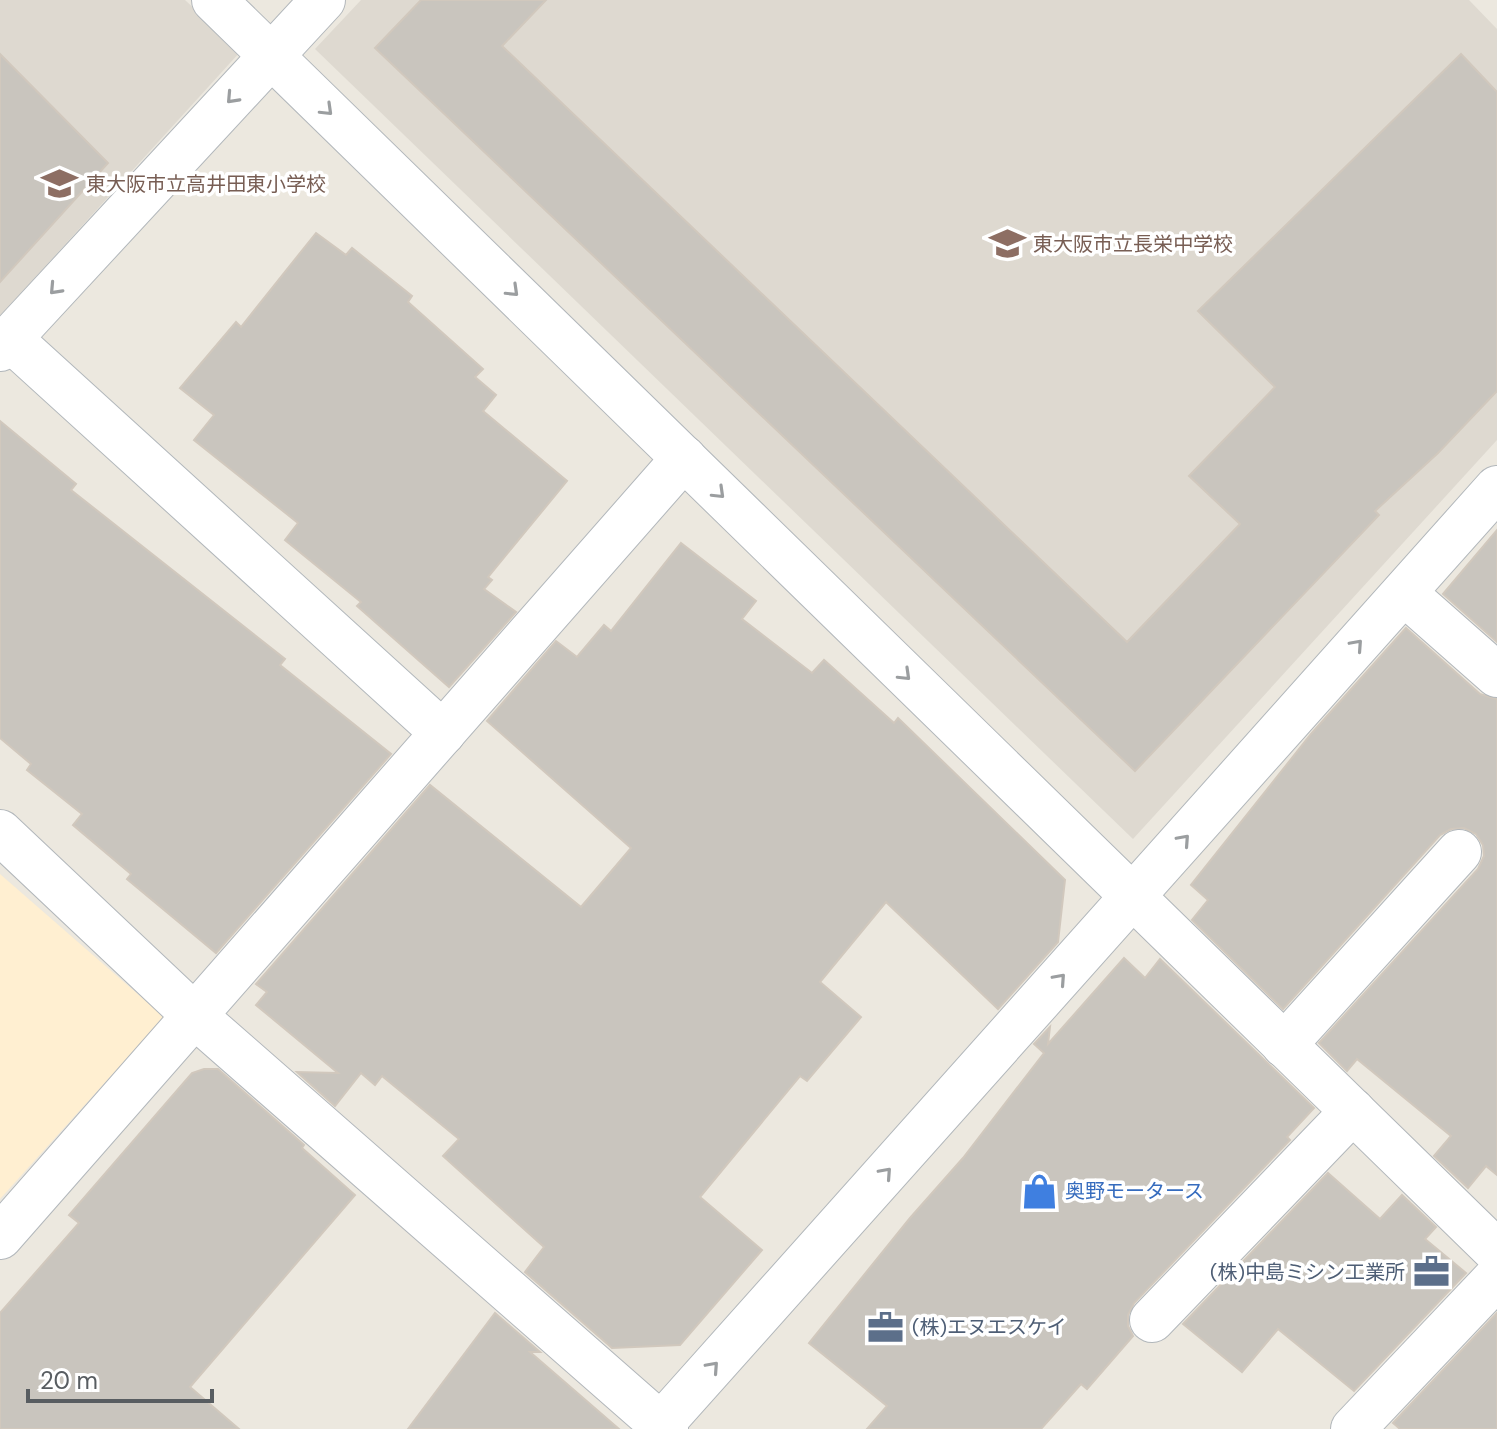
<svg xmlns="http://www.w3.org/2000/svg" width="1497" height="1429" viewBox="0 0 1497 1429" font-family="'DM Sans','Noto Sans JP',sans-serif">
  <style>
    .commercial { fill: #ffefd1 }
    .education { fill: #ded9d0 }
    .building { fill: #c9c5be; stroke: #d1c8bd; stroke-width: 2 }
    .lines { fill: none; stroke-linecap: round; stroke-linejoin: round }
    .minor-casing { stroke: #b2b7bb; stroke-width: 46 }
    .minor { stroke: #fff; stroke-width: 44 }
    .oneway { stroke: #9b9ea0 }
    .labels { text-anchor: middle; stroke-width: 7; stroke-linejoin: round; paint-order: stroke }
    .education-label { font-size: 20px; fill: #785e54; stroke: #fff; text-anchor: start }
    .shop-label { font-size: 20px; fill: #366cbe; stroke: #fff; text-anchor: start }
    .service-label { font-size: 20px; fill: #4e5e75; stroke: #fff; text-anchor: end }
  </style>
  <rect width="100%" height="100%" fill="#ece8df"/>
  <polygon class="commercial" points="0,874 164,1017 0,1199"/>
  <g class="education">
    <polygon points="0,0 185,0 240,52 0,316"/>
    <polygon points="361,0 1469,0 1497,29 1497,440 1133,839 315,49"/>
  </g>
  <g class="building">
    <polygon points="421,0 546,0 502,46 1127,642 1240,524 1189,476 1275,387 1198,311 1461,54 1497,92 1497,391 1438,453 1375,511 1379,515 1135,771 375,48"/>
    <polygon points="0,54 108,163 0,282"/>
    <polygon points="316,233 346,255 352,248 412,296 408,302 483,369 475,377 496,395 483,411 567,481 488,577 492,580 484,589 516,612 449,687 357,606 361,602 285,540 298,523 194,440 214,415 180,388 236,322 241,327"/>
    <polygon points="0,421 76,484 71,490 285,659 280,665 391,754 216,953 127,879 131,874 73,825 82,814 27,770 31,764 0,738"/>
    <polygon points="1497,530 1497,642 1443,594"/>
    <polygon points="681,543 756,601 742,619 812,673 824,660 894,723 898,718 1065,880 1058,942 998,1009 886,902 820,982 861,1017 807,1081 800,1076 700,1197 762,1250 680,1345 612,1348 525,1272 544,1247 443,1156 459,1139 382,1076 375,1085 361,1073 335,1106 297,1072 338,1073 256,1005 267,992 256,984 430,785 581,907 631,848 487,721 556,641 577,657 604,625 611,631"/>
    <polygon points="1406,628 1480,694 1497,699 1497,1175 1486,1166 1468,1188 1434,1156 1451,1136 1357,1059 1347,1071 1319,1043 1478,869 1484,856 1483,845 1476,834 1464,828 1451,829 1440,835 1283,1009 1192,920 1208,900 1191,885 1311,734"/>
    <polygon points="1124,958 1145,978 1160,959 1314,1108 1287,1137 1290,1140 1134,1303 1128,1315 1128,1326 1133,1336 1087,1389 1081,1384 1041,1429 867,1429 887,1406 809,1343 910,1218 963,1158 1044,1053 1034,1044 1050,1027 1048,1044"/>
    <polygon points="204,1069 218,1069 304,1145 302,1148 355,1195 190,1387 239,1429 0,1429 0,1313 79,1223 69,1215 192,1073"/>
    <polygon points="1328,1173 1380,1219 1402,1195 1436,1227 1425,1239 1466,1273 1354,1391 1278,1329 1242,1372 1183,1324"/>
    <polygon points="495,1313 540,1352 530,1352 619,1429 408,1429"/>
    <polygon points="1497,1313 1497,1429 1400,1429 1393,1423"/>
  </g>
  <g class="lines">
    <defs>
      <g id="minor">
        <polyline points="214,0 1497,1252"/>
        <polyline points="10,339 443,733"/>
        <polyline points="0,349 323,0"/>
        <polyline points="1404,593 1497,675"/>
        <polyline points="0,832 196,1017 666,1429"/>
        <polyline points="1284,1045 1459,852"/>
        <polyline points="0,1237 684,458"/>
        <polyline points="1152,1320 1353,1111"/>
        <polyline points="657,1429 1497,488"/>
        <polyline points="1353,1429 1497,1277"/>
      </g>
    </defs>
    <use href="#minor" class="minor-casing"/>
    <use href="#minor" class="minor"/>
  </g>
  <defs><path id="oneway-chevron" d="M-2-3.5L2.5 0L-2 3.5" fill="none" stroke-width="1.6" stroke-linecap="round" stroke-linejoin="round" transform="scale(2)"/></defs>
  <g class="oneway">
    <use href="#oneway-chevron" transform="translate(232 98) rotate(133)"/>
    <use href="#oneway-chevron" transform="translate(327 110) rotate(44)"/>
    <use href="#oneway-chevron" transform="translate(55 289) rotate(133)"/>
    <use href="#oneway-chevron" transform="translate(513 291) rotate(44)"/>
    <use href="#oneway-chevron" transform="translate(719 493) rotate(44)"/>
    <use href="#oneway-chevron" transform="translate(1357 645) rotate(-48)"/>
    <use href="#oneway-chevron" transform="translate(905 675) rotate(44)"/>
    <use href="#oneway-chevron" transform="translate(1184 840) rotate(-48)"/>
    <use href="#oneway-chevron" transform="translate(1060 979) rotate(-48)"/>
    <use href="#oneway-chevron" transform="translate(886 1173) rotate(-48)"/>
    <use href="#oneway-chevron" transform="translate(713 1367) rotate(-48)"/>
  </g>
  <defs>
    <symbol id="school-bare" viewBox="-9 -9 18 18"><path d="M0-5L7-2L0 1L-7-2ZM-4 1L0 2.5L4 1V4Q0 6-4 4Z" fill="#8d6e63" stroke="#fff" stroke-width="2.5" paint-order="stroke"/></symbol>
    <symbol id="shop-bare" viewBox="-9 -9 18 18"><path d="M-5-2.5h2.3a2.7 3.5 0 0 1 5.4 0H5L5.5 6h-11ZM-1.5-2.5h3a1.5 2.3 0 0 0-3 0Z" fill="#3f7fe0" stroke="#fff" stroke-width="2.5" paint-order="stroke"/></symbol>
    <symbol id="office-bare" viewBox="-9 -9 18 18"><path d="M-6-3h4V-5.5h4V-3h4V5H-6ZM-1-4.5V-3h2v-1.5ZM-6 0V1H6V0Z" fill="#5c6f8a" stroke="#fff" stroke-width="2.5" paint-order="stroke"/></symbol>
  </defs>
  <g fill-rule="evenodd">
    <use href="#school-bare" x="34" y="158" width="51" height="51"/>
    <use href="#school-bare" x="982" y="218" width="51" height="51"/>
    <use href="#shop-bare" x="1014" y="1166" width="51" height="51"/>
    <use href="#office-bare" x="1406" y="1246" width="51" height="51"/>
    <use href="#office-bare" x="860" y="1302" width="51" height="51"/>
  </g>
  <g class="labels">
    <g class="education-label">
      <text x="86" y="191">東大阪市立高井田東小学校</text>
      <text x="1033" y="251">東大阪市立長栄中学校</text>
    </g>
    <g class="shop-label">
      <text x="1065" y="1198">奥野モータース</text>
    </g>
    <g class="service-label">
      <text x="1405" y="1279">(株)中島ミシン工業所</text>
      <text x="912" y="1334" text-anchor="start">(株)エヌエスケイ</text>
    </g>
  </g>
  <path d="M28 1389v12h184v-12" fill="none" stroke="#585d61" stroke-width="4"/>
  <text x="40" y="1389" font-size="24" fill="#585d61" stroke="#ffffff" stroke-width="6" paint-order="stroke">20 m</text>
</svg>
